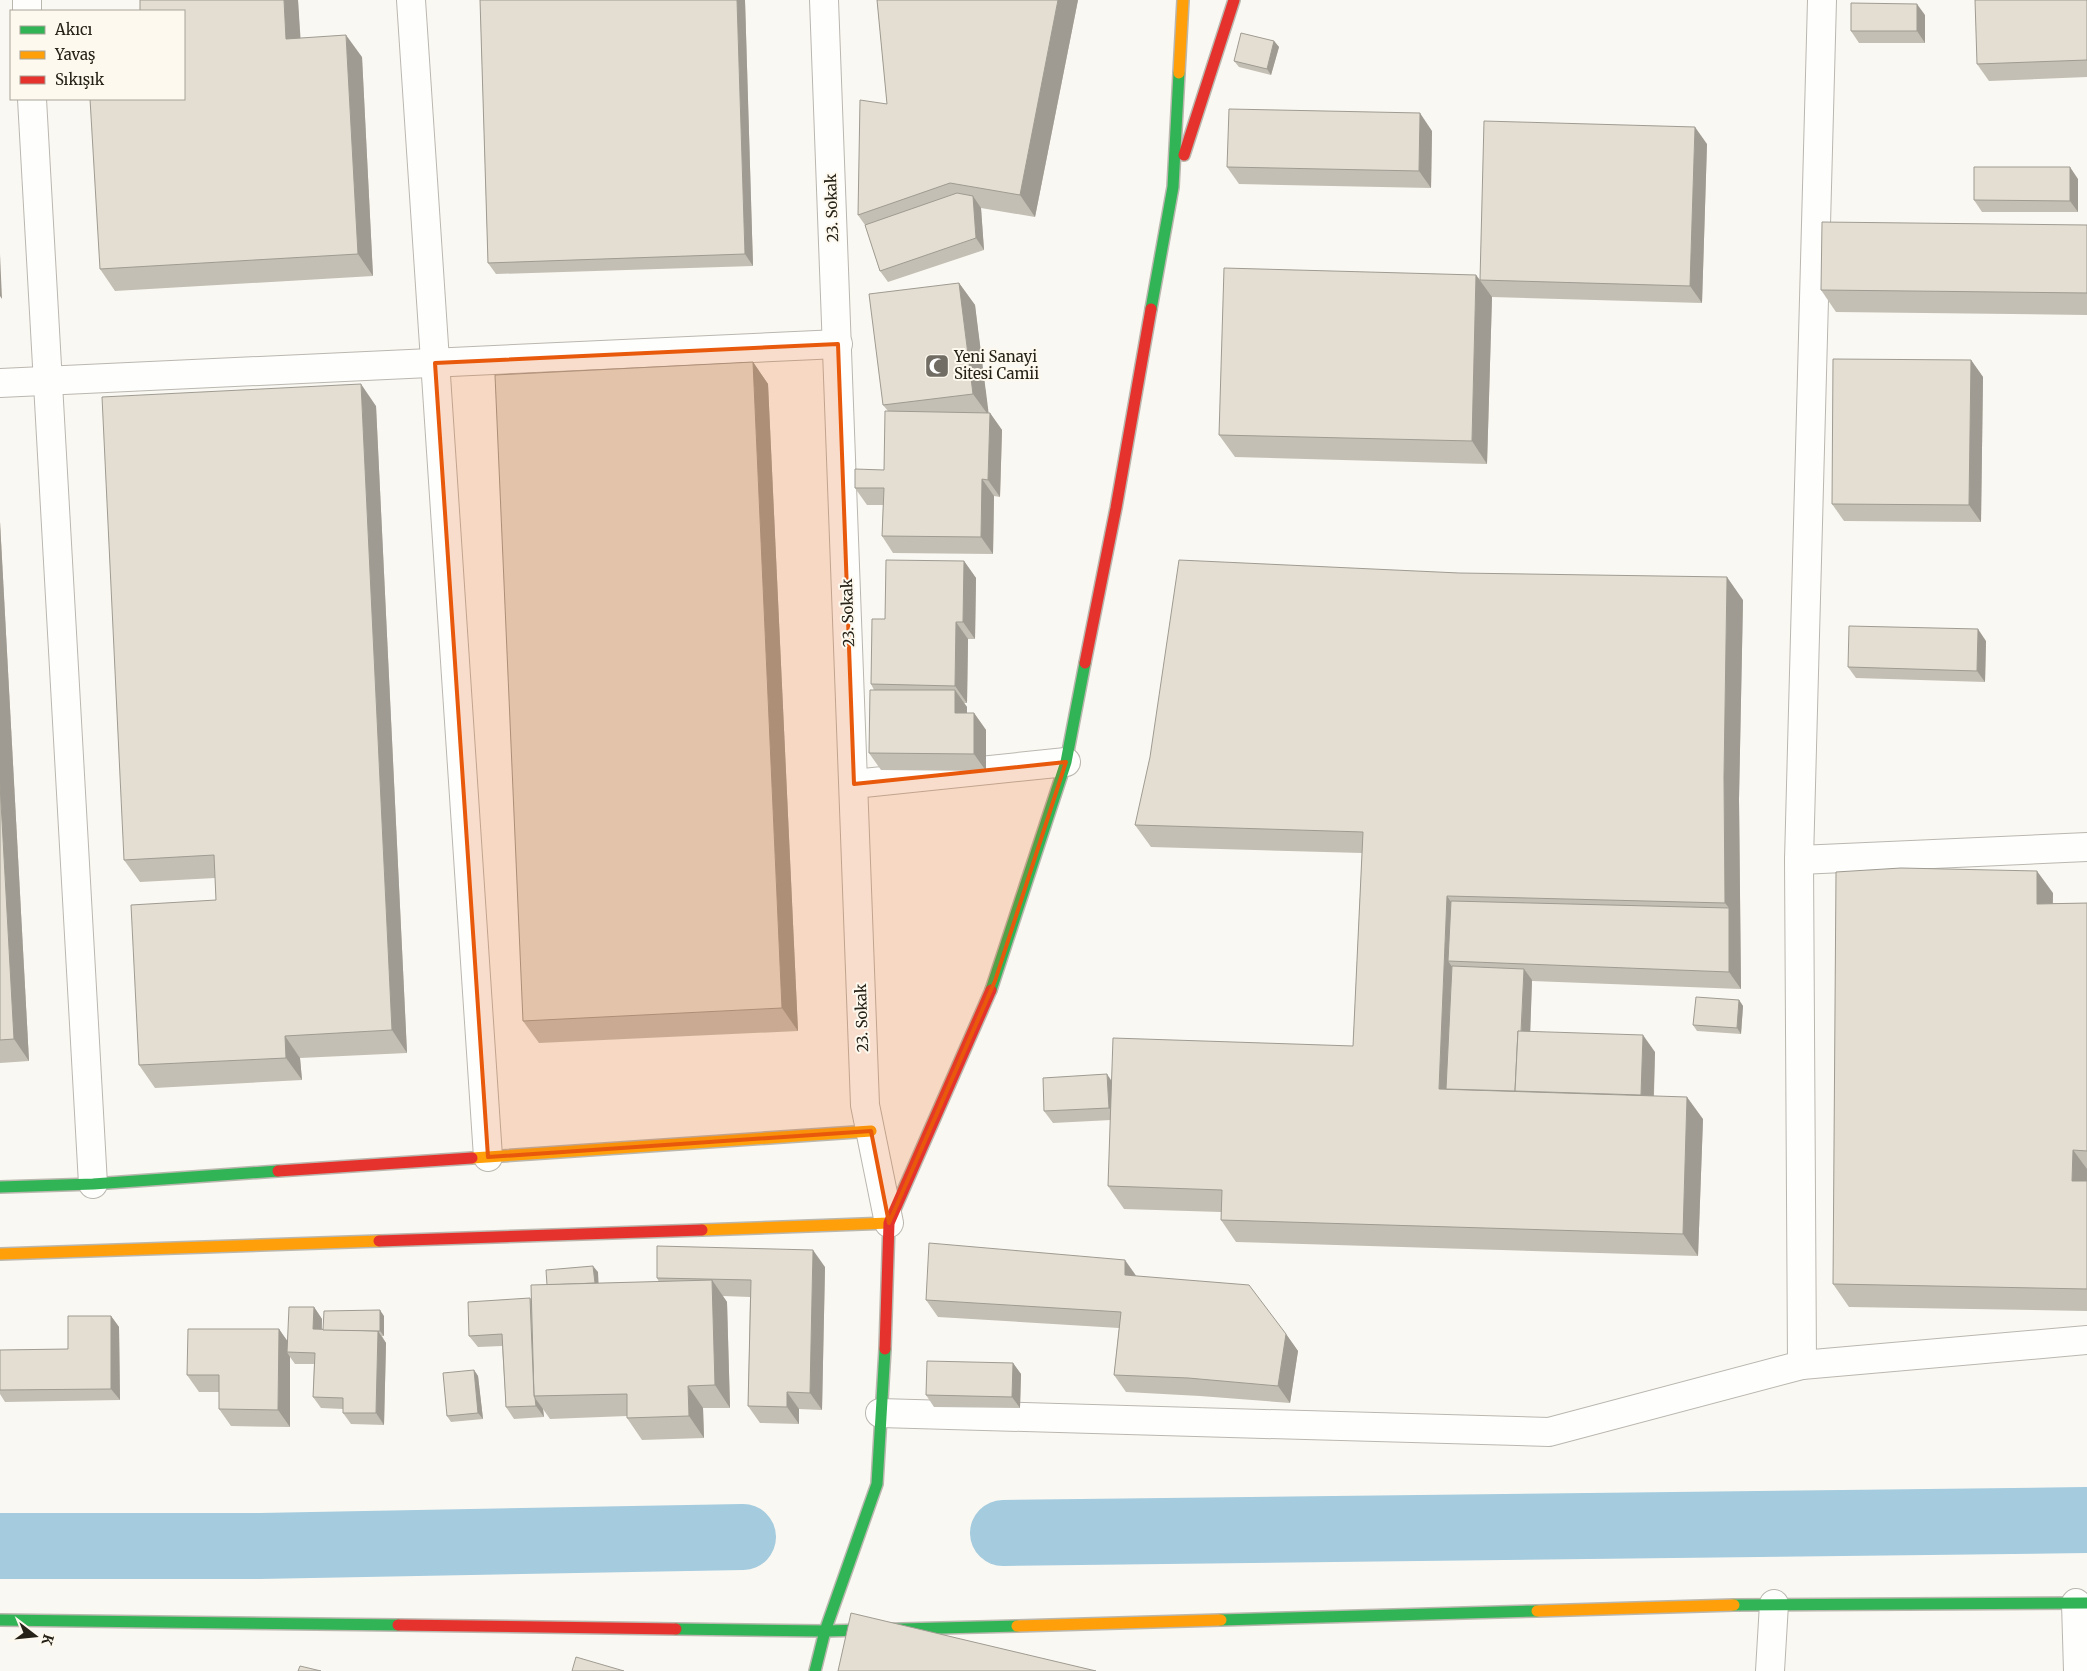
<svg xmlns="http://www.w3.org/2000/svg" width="2087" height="1671" viewBox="0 0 2087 1671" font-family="Merriweather,serif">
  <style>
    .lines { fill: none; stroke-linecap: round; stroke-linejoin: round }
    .river { stroke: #a4cbde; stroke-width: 66 }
    .street-casing { stroke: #bab7af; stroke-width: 30 }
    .fast-casing { stroke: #bab7af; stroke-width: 14 }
    .slow-casing { stroke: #bab7af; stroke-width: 14 }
    .jam-casing { stroke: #bab7af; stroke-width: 14 }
    .street { stroke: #fefefd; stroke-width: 28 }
    .fast { stroke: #30b455; stroke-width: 11 }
    .slow { stroke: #ff9f0a; stroke-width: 11 }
    .jam { stroke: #e5322d; stroke-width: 11 }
    .wall { fill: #c3bfb4 }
    .shaded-wall { fill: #9f9b92 }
    .building { fill: #e3ded1; stroke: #9f9b92 }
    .marked { fill: #e8590c; fill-opacity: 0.2; stroke: #e8590c; stroke-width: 4; stroke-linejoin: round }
    .labels { text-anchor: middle; stroke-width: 4; stroke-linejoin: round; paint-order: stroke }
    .street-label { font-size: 15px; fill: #272218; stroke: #fef9ee }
    .poi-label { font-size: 15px; fill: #272218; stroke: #fef9ee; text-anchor: start }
  </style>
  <rect width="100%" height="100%" fill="#faf8f2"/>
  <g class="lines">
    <g class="river">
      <polyline points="1003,1533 2087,1520"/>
      <polyline points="0,1546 259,1546 743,1537"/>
    </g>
    <defs>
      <g id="street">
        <polyline points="27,0 27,11"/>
        <polyline points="411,0 488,1157"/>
        <polyline points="824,0 865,1105 889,1223"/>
        <polyline points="32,99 93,1184"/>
        <polyline points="0,383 838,344"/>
        <polyline points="854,784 1066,762"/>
        <polyline points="1799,860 2087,847"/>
        <polyline points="1802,1365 1799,860 1822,0"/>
        <polyline points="880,1413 1549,1432 1802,1365 2087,1340"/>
        <polyline points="2076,1603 2078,1671"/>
        <polyline points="1770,1671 1774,1604"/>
      </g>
      <g id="fast">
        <polyline points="1151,309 1173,187 1179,73"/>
        <polyline points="991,990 1066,762 1085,663"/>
        <polyline points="0,1187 93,1184 278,1171"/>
        <polyline points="1734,1605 2087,1603"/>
        <polyline points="0,1620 398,1625"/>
        <polyline points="1221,1620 1537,1611"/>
        <polyline points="676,1629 825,1631 1017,1626"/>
        <polyline points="815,1671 825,1631 877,1484 885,1349"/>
      </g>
      <g id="slow">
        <polyline points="1179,73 1183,0"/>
        <polyline points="472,1158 871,1131"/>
        <polyline points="702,1230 889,1223"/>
        <polyline points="0,1254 379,1241"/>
        <polyline points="1537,1611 1734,1605"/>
        <polyline points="1017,1626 1221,1620"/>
      </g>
      <g id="jam">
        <polyline points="1184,155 1234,0"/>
        <polyline points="1085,663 1116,508 1151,309"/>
        <polyline points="278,1171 472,1158"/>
        <polyline points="379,1241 702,1230"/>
        <polyline points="885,1349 889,1223 991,990"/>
        <polyline points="398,1625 676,1629"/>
      </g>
    </defs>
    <use href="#street" class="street-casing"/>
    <use href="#fast" class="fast-casing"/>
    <use href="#slow" class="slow-casing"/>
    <use href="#jam" class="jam-casing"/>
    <use href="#street" class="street"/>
    <use href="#fast" class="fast"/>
    <use href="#slow" class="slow"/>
    <use href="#jam" class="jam"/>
  </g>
  <g class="wall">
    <polygon points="140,0 298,0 300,38 362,57 373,276 115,291 100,269 184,99"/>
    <polygon points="480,0 745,0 753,266 496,274 488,263"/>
    <polygon points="877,0 1078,0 1035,217 981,208 984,250 888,282 880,271 865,225 858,215 887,104"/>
    <polygon points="2087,0 2087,77 1989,81 1977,64"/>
    <polygon points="1925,15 1925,43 1859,43 1851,31"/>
    <polygon points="1274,41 1279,47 1271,75 1239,67 1234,61"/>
    <polygon points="1432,131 1431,188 1239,184 1227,167"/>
    <polygon points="1707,144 1702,303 1492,297 1487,464 1235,457 1219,435 1476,275 1480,280"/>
    <polygon points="2078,179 2078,212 1982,212 1974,200"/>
    <polygon points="2087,225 2087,315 1836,312 1821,290"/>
    <polygon points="959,283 975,305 988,413 990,413 1002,430 1000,497 994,496 993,554 893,553 882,536 883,505 867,505 855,488 884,470 888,411 883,405"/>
    <polygon points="1971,360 1983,377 1981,522 1844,521 1832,504"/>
    <polygon points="753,362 768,384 798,1031 539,1043 523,1021"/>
    <polygon points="376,406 407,1053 300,1058 302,1080 155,1088 139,1065 216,900 215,878 140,882 124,860"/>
    <polygon points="0,522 29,1061 0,1063"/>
    <polygon points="964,561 976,578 975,639 968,639 967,703 964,703 967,707 967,713 974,713 986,730 986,771 881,770 869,753 874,690 871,684 885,619"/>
    <polygon points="1743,600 1739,799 1741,989 1532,981 1530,1032 1655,1052 1654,1096 1703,1119 1698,1256 1236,1242 1221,1220 1221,1212 1124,1209 1108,1186 1111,1120 1053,1123 1044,1111 1112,1081 1353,1046 1362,853 1151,847 1135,825"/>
    <polygon points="1986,641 1985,682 1856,678 1848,667"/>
    <polygon points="2053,893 2053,903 2087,903 2087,1311 1849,1307 1833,1284"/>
    <polygon points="1739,1000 1743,1006 1741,1034 1697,1031 1693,1025"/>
    <polygon points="825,1267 822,1410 799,1409 799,1424 760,1423 748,1406 750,1297 723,1296 727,1302 730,1408 703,1408 704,1438 642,1440 627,1418 627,1416 550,1419 543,1409 544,1417 514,1419 506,1407 502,1346 478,1347 469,1336 530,1298 532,1300 547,1285 598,1272 598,1283 659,1282 657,1278"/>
    <polygon points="1137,1276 1286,1334 1298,1351 1290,1403 1200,1396 1126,1392 1114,1375 1119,1328 938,1317 926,1300"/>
    <polygon points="314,1307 322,1319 322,1329 384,1316 384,1336 382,1336 386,1343 384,1425 351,1424 343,1413 343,1409 321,1408 313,1397 314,1364 295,1364 290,1357 290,1427 231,1426 219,1409 219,1392 199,1392 187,1375 279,1329 287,1342"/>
    <polygon points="111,1316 119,1327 120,1400 5,1402 0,1394 0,1350 68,1349"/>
    <polygon points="1013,1363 1021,1374 1020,1408 934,1407 926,1395"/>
    <polygon points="474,1370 478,1376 483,1419 451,1422 447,1416"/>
  </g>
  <g class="shaded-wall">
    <polygon points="284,0 298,0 302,61 286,39"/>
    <polygon points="737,0 745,0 753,266 745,254"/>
    <polygon points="1058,0 1078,0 1035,217 1020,195"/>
    <polygon points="1917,4 1925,15 1925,43 1917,31"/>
    <polygon points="346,35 362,57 373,276 358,254"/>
    <polygon points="1274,41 1279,47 1271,75 1267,69"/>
    <polygon points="1420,113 1432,131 1431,188 1419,171"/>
    <polygon points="1695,127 1707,144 1702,303 1690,286"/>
    <polygon points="2070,167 2078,179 2078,212 2070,201"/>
    <polygon points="973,196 981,208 984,250 976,238"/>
    <polygon points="0,254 2,299 0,296"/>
    <polygon points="1476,275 1492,297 1487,464 1472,441"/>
    <polygon points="959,283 975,305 989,416 973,394"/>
    <polygon points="1971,360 1983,377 1981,522 1969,505"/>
    <polygon points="753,362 768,384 798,1031 782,1008"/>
    <polygon points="361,384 376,406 407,1053 392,1030"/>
    <polygon points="990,413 1002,430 1000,497 988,480"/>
    <polygon points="982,479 994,496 993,554 981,537"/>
    <polygon points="0,522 29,1061 14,1039 0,784"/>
    <polygon points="964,561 976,578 975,639 963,622"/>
    <polygon points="1727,577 1743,600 1739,799 1741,989 1729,972 1729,908 1725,903 1724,777"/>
    <polygon points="956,622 968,639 967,703 955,686"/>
    <polygon points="1978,629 1986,641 1985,682 1977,671"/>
    <polygon points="955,690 967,707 967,730 955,713"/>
    <polygon points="974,713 986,730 986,771 974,754"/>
    <polygon points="2037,871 2053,893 2052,926 2037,904"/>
    <polygon points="1447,896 1462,918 1448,961 1460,978 1455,1100 1439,1089"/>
    <polygon points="1524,969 1532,980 1528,1097 1519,1097"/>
    <polygon points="1739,1000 1743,1006 1741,1034 1737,1028"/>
    <polygon points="1643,1035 1655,1052 1653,1117 1641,1100"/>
    <polygon points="285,1036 300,1058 302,1080 286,1058"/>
    <polygon points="1107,1074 1115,1086 1117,1119 1109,1108"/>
    <polygon points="1687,1097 1703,1119 1698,1256 1683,1234"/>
    <polygon points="2073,1150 2087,1169 2087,1202 2072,1181"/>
    <polygon points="813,1250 825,1267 822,1410 810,1393"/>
    <polygon points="1125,1260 1137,1277 1125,1275"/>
    <polygon points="593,1266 598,1272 599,1292 595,1286"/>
    <polygon points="712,1280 727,1302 730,1408 715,1385"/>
    <polygon points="314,1307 322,1319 321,1341 313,1329"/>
    <polygon points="380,1310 384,1316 384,1336 380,1331"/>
    <polygon points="111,1316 119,1327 120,1400 111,1389"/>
    <polygon points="279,1329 291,1346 287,1352 290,1357 290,1427 278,1410"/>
    <polygon points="378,1331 386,1343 384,1425 376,1413"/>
    <polygon points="1286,1334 1298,1351 1290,1403 1278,1386"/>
    <polygon points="1013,1363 1021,1374 1020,1408 1012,1397"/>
    <polygon points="474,1370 478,1376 483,1419 478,1413"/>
    <polygon points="688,1386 703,1408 704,1438 689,1416"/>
    <polygon points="787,1392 799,1409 799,1424 787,1407"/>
    <polygon points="535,1398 543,1409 544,1417 536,1406"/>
  </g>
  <g class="building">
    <polygon points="140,0 284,0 286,39 346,35 358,254 100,269 90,99 184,99 184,11 140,11"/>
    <polygon points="480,0 737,0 745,254 488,263"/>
    <polygon points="877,0 1058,0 1020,195 950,183 858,215 860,100 887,104"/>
    <polygon points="1975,0 2087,0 2087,60 1977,64"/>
    <polygon points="1851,3 1917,4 1917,31 1851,31"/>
    <polygon points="1241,33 1274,41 1267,69 1234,61"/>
    <polygon points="1229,109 1420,113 1419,171 1227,167"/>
    <polygon points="1484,121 1695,127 1690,286 1480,280"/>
    <polygon points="1974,167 2070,167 2070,201 1974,200"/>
    <polygon points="957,193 973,196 976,238 880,271 865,225"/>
    <polygon points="1822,222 2087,225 2087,293 1821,290"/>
    <polygon points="1224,268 1476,275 1472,441 1219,435"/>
    <polygon points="959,283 973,394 883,405 869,294"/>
    <polygon points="1833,359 1971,360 1969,505 1832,504"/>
    <polygon points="753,362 782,1008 523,1021 495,375"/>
    <polygon points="361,384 392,1030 285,1036 286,1058 139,1065 131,905 216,900 214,855 124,860 102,397"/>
    <polygon points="885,411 990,413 988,480 982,479 981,537 882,536 884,488 855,488 855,469 884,470"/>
    <polygon points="886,560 964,561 963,622 956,622 955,686 871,684 872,619 885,619"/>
    <polygon points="1179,560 1459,573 1727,577 1724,777 1725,903 1447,896 1439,1089 1687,1097 1683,1234 1221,1220 1222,1190 1108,1186 1113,1038 1353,1046 1363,832 1135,825 1150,757"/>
    <polygon points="1849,626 1978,629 1977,671 1848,667"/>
    <polygon points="870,690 955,690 955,713 974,713 974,754 869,753"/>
    <polygon points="0,784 14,1039 0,1040"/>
    <polygon points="1901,868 2037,871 2037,904 2087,903 2087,1151 2073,1150 2072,1181 2087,1181 2087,1289 1833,1284 1836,872"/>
    <polygon points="1451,901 1729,908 1729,972 1448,961"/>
    <polygon points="1452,966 1524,969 1521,1032 1518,1031 1515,1091 1446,1089"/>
    <polygon points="1696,997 1739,1000 1737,1028 1693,1025"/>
    <polygon points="1518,1031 1643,1035 1641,1095 1515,1091"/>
    <polygon points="1107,1074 1109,1108 1044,1111 1043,1078"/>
    <polygon points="929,1243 1125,1260 1125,1275 1249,1285 1286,1334 1278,1386 1188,1378 1114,1375 1121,1312 926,1300"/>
    <polygon points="657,1246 813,1250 810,1393 787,1392 787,1407 748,1406 751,1280 657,1278"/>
    <polygon points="593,1266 595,1283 547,1285 546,1270"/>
    <polygon points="712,1280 715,1385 688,1386 689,1416 627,1418 627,1394 534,1396 531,1285"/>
    <polygon points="530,1298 534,1396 535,1398 536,1406 506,1407 502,1334 469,1336 468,1302"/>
    <polygon points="289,1307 314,1307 313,1329 378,1331 376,1413 343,1413 343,1398 313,1397 315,1353 287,1352"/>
    <polygon points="380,1310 380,1331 323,1330 324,1311"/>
    <polygon points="68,1316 111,1316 111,1389 0,1390 0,1350 68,1349"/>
    <polygon points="188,1329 279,1329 278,1410 219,1409 219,1375 187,1375"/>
    <polygon points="927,1361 1013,1363 1012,1397 926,1395"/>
    <polygon points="474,1370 478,1413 447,1416 443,1373"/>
    <polygon points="851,1613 1096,1671 838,1671"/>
    <polygon points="576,1657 624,1671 572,1671"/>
    <polygon points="300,1666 321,1671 298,1671"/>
  </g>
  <path class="marked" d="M 838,344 L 854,784 L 1066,762 L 995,981 L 889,1223 L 871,1131 L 488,1157 L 435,363 Z"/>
  <defs>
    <symbol id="mosque-square" viewBox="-11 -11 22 22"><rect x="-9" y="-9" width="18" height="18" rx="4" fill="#716d64" stroke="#fef9ee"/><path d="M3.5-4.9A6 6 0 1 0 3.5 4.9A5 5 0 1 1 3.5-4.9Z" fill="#fff"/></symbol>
  </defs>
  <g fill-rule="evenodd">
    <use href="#mosque-square" x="923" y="352" width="28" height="28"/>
  </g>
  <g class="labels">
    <g class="street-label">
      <text transform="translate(832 208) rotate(-92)" y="5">23. Sokak</text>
      <text transform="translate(848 613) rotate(-92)" y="5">23. Sokak</text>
      <text transform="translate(862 1018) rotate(-92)" y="5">23. Sokak</text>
    </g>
    <g class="poi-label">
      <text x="954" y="362">Yeni Sanayi<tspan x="954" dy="17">Sitesi Camii</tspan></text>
    </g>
  </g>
  <rect x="10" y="10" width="175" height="90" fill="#fef9ee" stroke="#a8a398"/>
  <rect x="20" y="26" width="25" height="8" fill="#30b455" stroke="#a8a398"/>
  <text x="55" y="35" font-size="15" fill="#272218">Akıcı</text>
  <rect x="20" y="51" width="25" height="8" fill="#ff9f0a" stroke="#a8a398"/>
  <text x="55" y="60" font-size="15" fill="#272218">Yavaş</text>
  <rect x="20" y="76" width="25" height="8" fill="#e5322d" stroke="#a8a398"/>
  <text x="55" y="85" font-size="15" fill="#272218">Sıkışık</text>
  <g transform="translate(35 1636) rotate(106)" stroke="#fef9ee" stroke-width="4" paint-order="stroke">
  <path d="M0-4L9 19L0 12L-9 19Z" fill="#272218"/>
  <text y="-8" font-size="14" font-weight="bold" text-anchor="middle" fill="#272218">K</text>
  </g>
</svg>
